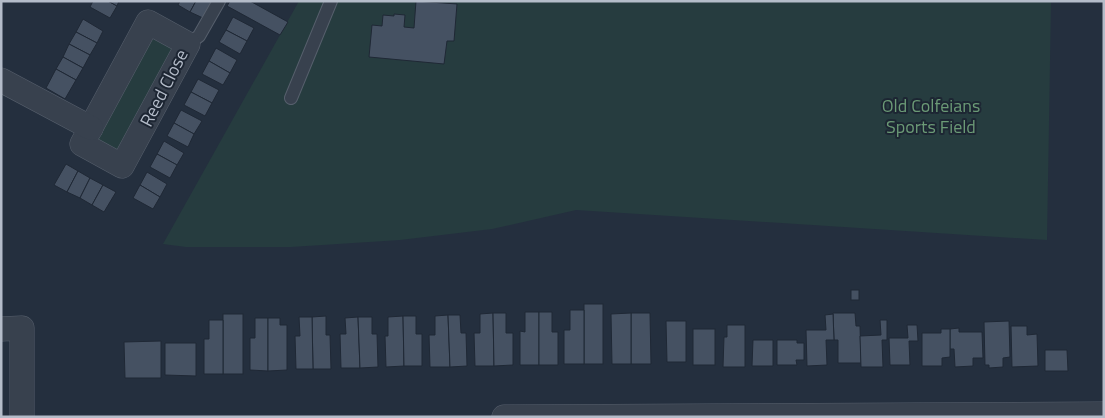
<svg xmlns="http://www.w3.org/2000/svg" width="1105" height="418" viewBox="0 0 1105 418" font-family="'Titillium Web',sans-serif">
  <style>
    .green { fill: #263c3f }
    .building { fill: #455162; stroke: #1f2835 }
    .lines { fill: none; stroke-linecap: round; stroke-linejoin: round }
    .lane-casing { stroke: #565f6c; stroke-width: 14 }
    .street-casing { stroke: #565f6c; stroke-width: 25 }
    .lane { stroke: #38414e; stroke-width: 12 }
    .street { stroke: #38414e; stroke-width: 24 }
    .labels { text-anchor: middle; stroke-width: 4; stroke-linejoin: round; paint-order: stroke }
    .street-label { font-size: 18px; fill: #b4bcc9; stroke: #1d2633 }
    .park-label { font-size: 18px; fill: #6b9a76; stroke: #1d2633 }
  </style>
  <rect width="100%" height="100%" fill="#242f3e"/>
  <g class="green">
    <polygon points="299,1 1051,1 1047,240 576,210 492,229 400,240 291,247 186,247 163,244"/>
    <path d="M 158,39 L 169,45 L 172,51 L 118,150 C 109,150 102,146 98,138 L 147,42 L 152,40 Z"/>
  </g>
  <g class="building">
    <polygon points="93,1 108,1 117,6 110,18 90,7"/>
    <polygon points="108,1 119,1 117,6"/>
    <polygon points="180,1 196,1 190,12 178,5"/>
    <polygon points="196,1 212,1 203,18 190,12"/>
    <polygon points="230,1 250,1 288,22 280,35 227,6"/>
    <polygon points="416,1 457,4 454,41 447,41 444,64 369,57 372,25 382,26 383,15 394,16 394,14 405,15 404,27 414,28"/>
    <polygon points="233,17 254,28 247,41 226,30"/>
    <polygon points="83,19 103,31 97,43 76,32"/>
    <polygon points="226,30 247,41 240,54 219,42"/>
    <polygon points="76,32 97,43 90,55 69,44"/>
    <polygon points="69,44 90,55 83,68 63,57"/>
    <polygon points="216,48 237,60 230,73 209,61"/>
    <polygon points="63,57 83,68 76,80 56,69"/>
    <polygon points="209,61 230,73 223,85 202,74"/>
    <polygon points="56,69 76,80 65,99 46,88"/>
    <polygon points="198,79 219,90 212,103 191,92"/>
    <polygon points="191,92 212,103 205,116 184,105"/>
    <polygon points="181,110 202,121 194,134 174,123"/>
    <polygon points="174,123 194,134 188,147 167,136"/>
    <polygon points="164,141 184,153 177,165 157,154"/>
    <polygon points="157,154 177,165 170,178 150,167"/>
    <polygon points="66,164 78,171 67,192 54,185"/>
    <polygon points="78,171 90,178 80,198 67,192"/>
    <polygon points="147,172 167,184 160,197 140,185"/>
    <polygon points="90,178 103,185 92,205 80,198"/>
    <polygon points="103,185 116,192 104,212 92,205"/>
    <polygon points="140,185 160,197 153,209 133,198"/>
    <rect x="851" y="290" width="8" height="10"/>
    <rect x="584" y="304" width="19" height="60"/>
    <polygon points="570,310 584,310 584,364 564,364 564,330 570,330"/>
    <polygon points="525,312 539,312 539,365 520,365 520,331 525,332"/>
    <polygon points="539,312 552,312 552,332 558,332 558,365 539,365"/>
    <polygon points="493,313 494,366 475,366 474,333 480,333 480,314"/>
    <polygon points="493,313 506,313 506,333 513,333 513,365 494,366"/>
    <polygon points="631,313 650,313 651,364 631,364"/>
    <polygon points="631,313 631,364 612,364 611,314"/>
    <polygon points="833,313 855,313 856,326 860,326 861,363 838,363 838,340 834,340"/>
    <rect x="223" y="314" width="20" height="60"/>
    <polygon points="833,314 834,340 826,340 827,365 807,366 806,330 826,330 825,315"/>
    <polygon points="448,315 450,367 430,367 429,335 435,335 435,316"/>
    <polygon points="448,315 460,315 461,333 466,333 467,366 450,367"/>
    <polygon points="326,316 326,335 330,335 331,369 313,369 312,317"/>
    <polygon points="403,316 404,366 386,367 385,336 388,336 388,317"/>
    <polygon points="403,316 416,316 416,334 422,334 422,366 404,366"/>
    <polygon points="299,317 312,317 313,369 296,369 295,336 300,336"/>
    <polygon points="358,317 360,368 341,368 340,334 346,334 345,318"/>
    <polygon points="358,317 372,317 372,334 377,334 378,367 360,368"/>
    <polygon points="255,318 268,318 268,371 250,370 250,338 255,338"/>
    <polygon points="268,318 280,318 280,325 287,325 287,370 268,371"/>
    <polygon points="209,320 223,320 223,374 204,374 204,339 209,339"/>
    <polygon points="880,320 887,320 887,340 882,340 883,367 861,367 860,336 881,335"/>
    <polygon points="666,321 686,321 686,362 667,362"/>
    <polygon points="1009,321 1010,357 1003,358 1003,367 989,368 989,365 985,365 984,322"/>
    <polygon points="727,325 745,325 745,367 723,367 724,337 727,337"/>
    <polygon points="907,325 917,325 918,341 909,341 910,365 890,365 889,338 908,338"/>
    <polygon points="1011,326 1027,326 1027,335 1037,334 1038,366 1012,367"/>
    <polygon points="959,328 959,332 982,332 983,358 973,358 973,366 955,367 954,349 950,349 950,329"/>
    <rect x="693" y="329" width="22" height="36"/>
    <polygon points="941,329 950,329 950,357 942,358 942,366 922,366 922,333 941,333"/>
    <polygon points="753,340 773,340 773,366 752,366"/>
    <polygon points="777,340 797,340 797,343 804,343 804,360 796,360 797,365 777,365"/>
    <polygon points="161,341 161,378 125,378 124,342"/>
    <polygon points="165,343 196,343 196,376 165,375"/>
    <polygon points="1045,350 1067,350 1068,371 1045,371"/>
  </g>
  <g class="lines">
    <defs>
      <g id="lane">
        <polyline points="188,44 199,36 219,1"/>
        <polyline points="291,98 331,1"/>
      </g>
      <g id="street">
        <polygon points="148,22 188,44 122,166 82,144"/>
        <polyline points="1,80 91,128"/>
        <polyline points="1,329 22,328 22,417"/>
        <polyline points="504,417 1104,414"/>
      </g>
    </defs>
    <use href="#lane" class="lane-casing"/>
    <use href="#street" class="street-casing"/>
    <use href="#lane" class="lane"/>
    <use href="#street" class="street"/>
  </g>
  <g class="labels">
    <g class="street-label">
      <text transform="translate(164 88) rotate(-63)" y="6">Reed Close</text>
    </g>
    <g class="park-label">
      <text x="931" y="112">Old Colfeians<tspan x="931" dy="21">Sports Field</tspan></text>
    </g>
  </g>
  <rect width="1105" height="418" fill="none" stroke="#b4bcc9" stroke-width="5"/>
</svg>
